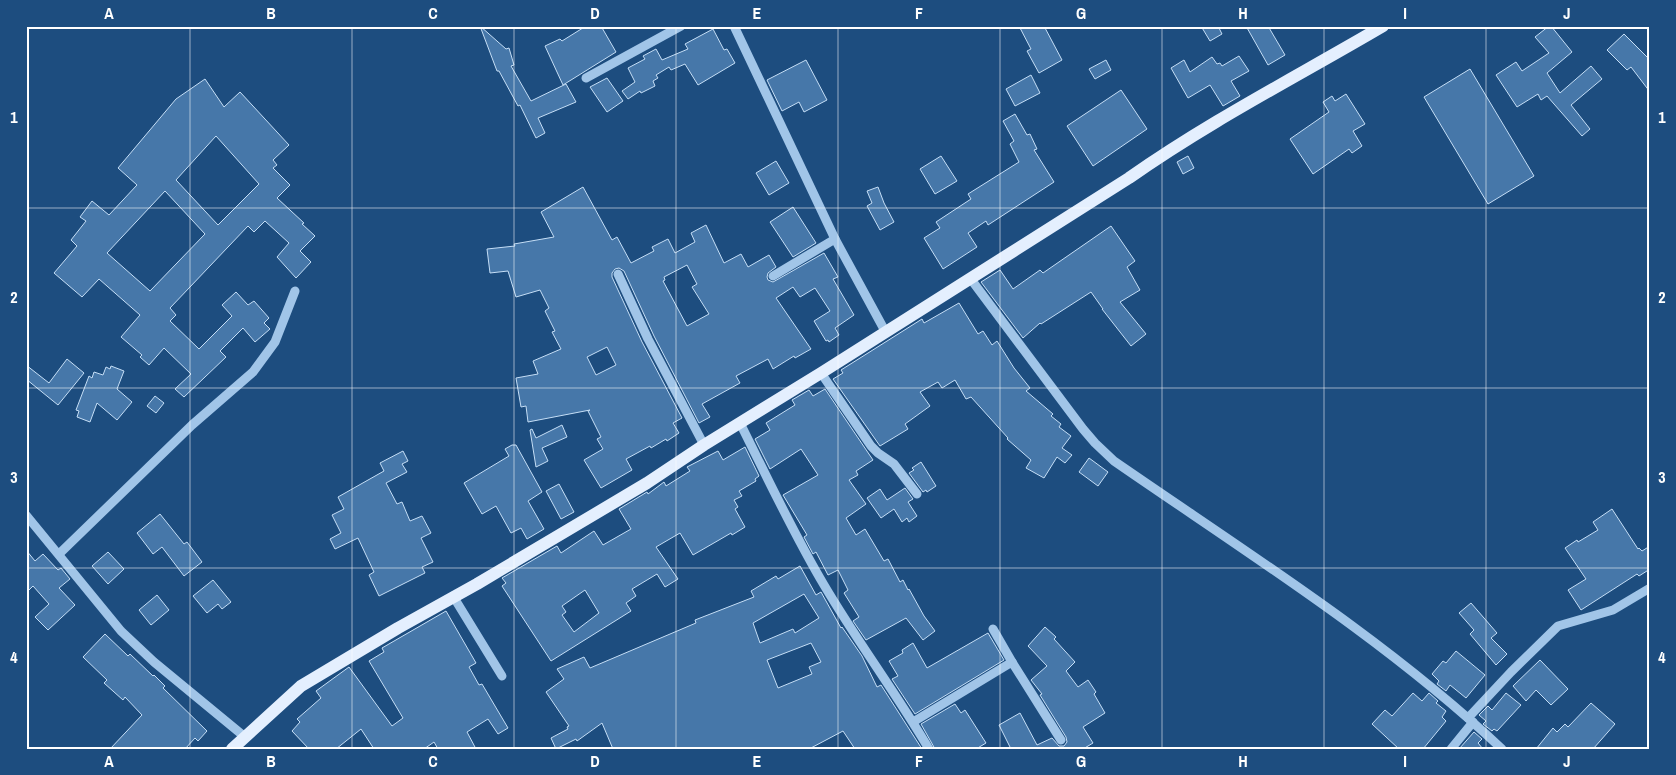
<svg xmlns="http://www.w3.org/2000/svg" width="1676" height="775" viewBox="0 0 1676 775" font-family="'Archivo Narrow',sans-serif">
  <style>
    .building { fill: #4677a9; stroke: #c5def6; fill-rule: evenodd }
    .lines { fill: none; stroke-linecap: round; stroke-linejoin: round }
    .minor { stroke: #a1c5e8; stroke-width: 9 }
    .major { stroke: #e4effe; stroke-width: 12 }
    .grid { fill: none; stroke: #fff; stroke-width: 1; stroke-opacity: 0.55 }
    .neatline { fill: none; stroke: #fff; stroke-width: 2 }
    .grid-label { font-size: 16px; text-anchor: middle; font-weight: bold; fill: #fff }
  </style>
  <rect width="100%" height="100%" fill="#1d4d7f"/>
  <g class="building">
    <polygon points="480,26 506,49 509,48 514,65 511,66 531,101 566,84 576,102 538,118 545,133 536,138 520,105 518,106 499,71 497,71"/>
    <polygon points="586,26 601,26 616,52 563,85 545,46 560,39 562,41"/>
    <polygon points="1019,26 1044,26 1062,60 1039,73 1027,51 1031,49"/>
    <polygon points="1201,26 1218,26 1222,34 1210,41"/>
    <polygon points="1246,26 1268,26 1285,55 1268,65"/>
    <polygon points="1549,26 1551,26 1572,52 1547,73 1560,93 1591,66 1602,79 1571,105 1590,129 1582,136 1547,96 1541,100 1538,94 1517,107 1496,75 1516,62 1522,71 1549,53 1535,37"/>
    <polygon points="713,29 724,50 727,49 735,63 698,85 685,64 671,70 669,67 656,75 658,78 653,81 655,86 641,93 640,91 628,99 622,91 635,82 628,68 645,59 643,56 656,49 662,60 688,49 685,44"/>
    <polygon points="1624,34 1650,60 1650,92 1631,67 1627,70 1607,50"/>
    <polygon points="1239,56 1249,71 1231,81 1240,96 1223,106 1210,85 1188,98 1171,68 1184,60 1190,72 1212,57 1217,64 1220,63 1222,66"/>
    <polygon points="806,60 827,100 804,112 799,102 782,111 767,80"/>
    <polygon points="1106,60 1111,70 1095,79 1089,69"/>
    <polygon points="1470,69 1534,176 1488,204 1424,97"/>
    <polygon points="1031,75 1040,93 1015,106 1006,89"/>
    <polygon points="607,78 623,101 607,112 590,87"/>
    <path d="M 205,79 L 224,107 L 240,92 L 289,145 L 273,160 L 277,165 L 273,168 L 290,185 L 277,198 L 304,223 L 302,224 L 315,236 L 300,251 L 311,262 L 296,278 L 277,257 L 289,243 L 265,221 L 254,232 L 248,226 L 170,308 L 176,315 L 170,321 L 199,349 L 232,316 L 222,305 L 236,292 L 248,305 L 254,301 L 269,318 L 264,323 L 270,329 L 255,342 L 243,328 L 220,351 L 226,357 L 184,397 L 175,389 L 191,374 L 164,348 L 149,365 L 140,357 L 142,355 L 121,337 L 140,315 L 99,279 L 82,297 L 54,273 L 77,246 L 71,240 L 86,221 L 80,217 L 92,201 L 109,215 L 137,185 L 118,168 L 176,99 ZM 216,136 L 259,184 L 218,225 L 176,180 ZM 165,191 L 205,234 L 150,291 L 107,253 Z"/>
    <polygon points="1121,90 1147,129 1093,166 1067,126"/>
    <polygon points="1346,94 1365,124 1353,131 1362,146 1352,153 1349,149 1313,174 1290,139 1329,112 1323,102 1332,96 1335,101"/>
    <polygon points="1015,114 1027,135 1030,134 1037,149 1034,150 1054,182 988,225 986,221 968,233 977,247 943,269 924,238 940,228 936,222 971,199 968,194 1019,162 1010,144 1014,141 1003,121"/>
    <polygon points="941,156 957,181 935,194 920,169"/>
    <polygon points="1188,156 1194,168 1183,174 1177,162"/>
    <polygon points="776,161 789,183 769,195 756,173"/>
    <path d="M 583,187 L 612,240 L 617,237 L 631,263 L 654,251 L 652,247 L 668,239 L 675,253 L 695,242 L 691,233 L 706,225 L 724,263 L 741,254 L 748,267 L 769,255 L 776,267 L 768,273 L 767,277 L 768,280 L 773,282 L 824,253 L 838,277 L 833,279 L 854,315 L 835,328 L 839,335 L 829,342 L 828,340 L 826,341 L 814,321 L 830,311 L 815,288 L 800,297 L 793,287 L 776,298 L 811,349 L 795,358 L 794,356 L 773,369 L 768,359 L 736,376 L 740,383 L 702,404 L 710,417 L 699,423 L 654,336 L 624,271 L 619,268 L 615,269 L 612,273 L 612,277 L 642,342 L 682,418 L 673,423 L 679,433 L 667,441 L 666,439 L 651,448 L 650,446 L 626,459 L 632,470 L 601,488 L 584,460 L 603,449 L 597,439 L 601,437 L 588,411 L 590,410 L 528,422 L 526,406 L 521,407 L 516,378 L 538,374 L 533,361 L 561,349 L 552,332 L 555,331 L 545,311 L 549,308 L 540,290 L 516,297 L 508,271 L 490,273 L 487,249 L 515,246 L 514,244 L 554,237 L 541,212 ZM 687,265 L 697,284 L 692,287 L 709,314 L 687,326 L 663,281 L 665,280 L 664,277 ZM 607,347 L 616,365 L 596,375 L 587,357 Z"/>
    <polygon points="878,187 884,203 894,222 880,230 867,206 872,203 867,191"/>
    <polygon points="793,207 816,243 793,257 770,222"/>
    <polygon points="1111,226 1135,261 1127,267 1140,290 1120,302 1146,334 1131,346 1102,309 1103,309 1091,292 1041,324 1040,323 1023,338 981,282 1000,270 1013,289 1040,270 1043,273"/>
    <polygon points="959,303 978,334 983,331 992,345 997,341 1014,368 1030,388 1026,391 1053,414 1051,416 1061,424 1059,427 1071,436 1062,448 1072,455 1065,463 1057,457 1044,478 1026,468 1031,460 1007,439 1008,438 971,397 966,399 955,380 942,388 938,382 920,392 930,406 905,424 908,429 880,446 833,379 843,373 841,370 922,319 924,323"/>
    <polygon points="67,359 84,373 58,405 26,379 26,365 49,383"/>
    <polygon points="111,366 124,371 117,389 132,402 117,420 97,403 90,422 77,417 79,411 76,410 89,376 92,378 94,372 103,375 106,367 110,369"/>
    <polygon points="825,389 873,460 856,471 858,475 849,480 866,504 846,518 856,535 865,529 884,561 888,559 900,582 903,580 908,590 909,589 924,616 935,631 923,640 906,618 866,640 853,621 859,617 844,593 848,590 838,570 828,575 816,552 813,554 804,537 807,535 783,495 818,475 801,449 770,469 755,439 770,430 766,423 795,405 792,400 809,390 813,396"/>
    <polygon points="155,396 164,403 156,413 147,406"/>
    <polygon points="562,425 567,437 542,448 548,461 536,467 530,430 532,429 536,438"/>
    <polygon points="512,445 516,445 542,492 528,501 544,529 527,539 521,528 511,533 496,506 482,514 464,483 509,456 505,449"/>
    <path d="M 745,447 L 759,476 L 755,479 L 756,481 L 739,491 L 742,496 L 734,500 L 738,507 L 735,509 L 745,527 L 732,535 L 731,533 L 719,540 L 693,555 L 680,533 L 656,547 L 678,579 L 665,587 L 657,574 L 632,589 L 636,596 L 626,603 L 631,611 L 551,661 L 502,586 L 506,583 L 502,578 L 557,546 L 561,553 L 594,531 L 603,545 L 631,529 L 619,509 L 647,492 L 648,494 L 664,482 L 666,486 L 690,471 L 687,467 L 718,451 L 723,460 ZM 585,590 L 599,613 L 574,632 L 562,615 L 566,612 L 562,606 Z"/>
    <polygon points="403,451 408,461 402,464 407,472 386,483 397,504 402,502 410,521 422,516 431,533 421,538 433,562 422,567 425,573 379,596 369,575 374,572 358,538 335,549 330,539 341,533 332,515 344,509 338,497 384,471 380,463"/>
    <polygon points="1089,458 1108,472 1098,486 1079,472"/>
    <polygon points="921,462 936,486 927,492 926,490 923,492 909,473 914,470 912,468"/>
    <polygon points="559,484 574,512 561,519 546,491"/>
    <polygon points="905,488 913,499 908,502 917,516 909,522 907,518 902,522 894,509 881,518 867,498 880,489 887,500"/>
    <polygon points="1612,509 1638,549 1639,548 1642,551 1650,546 1650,569 1639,576 1637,574 1581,610 1568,590 1586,579 1565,548 1577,540 1578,542 1598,530 1593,522"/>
    <polygon points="160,514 184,544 187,542 202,562 184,576 162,547 153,554 137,533"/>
    <polygon points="26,550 35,561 43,554 58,570 61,568 70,579 59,588 75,605 48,630 35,617 49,604 33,586 26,593"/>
    <polygon points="108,552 124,569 108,584 92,566"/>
    <path d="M 800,566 L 816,595 L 821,592 L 841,628 L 842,627 L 862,656 L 877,687 L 881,685 L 922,749 L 855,749 L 843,731 L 809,749 L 613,749 L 602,723 L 577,741 L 576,739 L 556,749 L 551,738 L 568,729 L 567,727 L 569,726 L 546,692 L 564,679 L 557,669 L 584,657 L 590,668 L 696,623 L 695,620 L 754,597 L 751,591 L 776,576 L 778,579 ZM 804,594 L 819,618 L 795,633 L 793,629 L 760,643 L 753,623 ZM 811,643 L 821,662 L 809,667 L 812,674 L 778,688 L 767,660 Z"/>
    <polygon points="213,580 231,602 222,609 218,604 207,613 193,596"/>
    <polygon points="157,595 169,610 151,625 139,610"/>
    <polygon points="1471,603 1497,633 1491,638 1507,654 1496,665 1470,634 1474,630 1459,613"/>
    <polygon points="446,611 476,663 469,667 479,685 482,684 508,728 498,734 488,719 467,732 476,749 438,749 434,742 424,749 374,749 361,729 336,749 309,749 292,731 300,722 297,719 321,698 316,691 349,667 392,726 403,718 369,661 384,652 382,648"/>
    <polygon points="1045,627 1056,637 1054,639 1075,662 1066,671 1078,687 1088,680 1096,692 1094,694 1105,713 1083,727 1093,743 1083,749 1011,749 999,725 1020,713 1037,745 1052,738 1059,746 1064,746 1067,742 1066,737 1040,695 1042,694 1031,680 1047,666 1028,646"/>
    <polygon points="988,633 1004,660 915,714 892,679 898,676 889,661 903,653 902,650 913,643 927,668"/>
    <polygon points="105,634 128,656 130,654 153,676 154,675 165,686 163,688 207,731 198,741 195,738 185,749 110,749 142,715 125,697 123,700 104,683 107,680 83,657"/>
    <polygon points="1456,651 1485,675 1466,698 1450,685 1446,691 1437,684 1439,681 1432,674 1443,661 1446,663"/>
    <polygon points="1540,660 1568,689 1551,705 1536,690 1526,701 1513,686"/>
    <polygon points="1413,693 1422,701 1429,693 1438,701 1436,703 1446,711 1442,717 1446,721 1423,749 1399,749 1372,724 1385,710 1392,716"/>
    <polygon points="1506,693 1521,705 1497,731 1494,729 1492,731 1483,724 1486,721 1479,715 1488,706 1492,710"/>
    <polygon points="1591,703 1615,724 1593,749 1536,749 1553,728 1557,732 1565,724 1568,727"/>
    <polygon points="955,704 961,713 965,710 986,743 976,749 935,749 921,724"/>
    <polygon points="1474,732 1482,739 1478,743 1483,749 1459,749"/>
  </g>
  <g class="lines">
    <g class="minor">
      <polyline points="734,26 835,239 885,331"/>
      <polyline points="586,78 681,26"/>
      <polyline points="618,274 648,339 704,445"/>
      <polyline points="773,276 835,239"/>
      <path d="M 970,278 L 1083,429 L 1095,443 L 1114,461 C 1247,553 1385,639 1502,749"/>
      <polyline points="821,373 871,446 878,453 894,464 917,494"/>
      <path d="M 740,423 C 767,477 793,533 824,585 C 857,641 896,693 929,749"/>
      <polyline points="26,515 121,631 154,662 245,737"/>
      <polyline points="59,554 192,425 253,372 275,342 295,291"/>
      <polyline points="453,596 502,676"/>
      <polyline points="993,629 1012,662"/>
      <polyline points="1468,718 1511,672 1558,626 1613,610 1650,588"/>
      <polyline points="913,722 1012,662 1061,740"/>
      <polyline points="1451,749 1473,722"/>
    </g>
    <path class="major" d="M 232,749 L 301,686 L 398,628 L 477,584 L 647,483 L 704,445 L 821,373 L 1129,178 C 1210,121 1298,76 1383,26"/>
  </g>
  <path class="grid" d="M 190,26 L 190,749M 352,26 L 352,749M 514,26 L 514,749M 676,26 L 676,749M 838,26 L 838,749M 1000,26 L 1000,749M 1162,26 L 1162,749M 1324,26 L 1324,749M 1486,26 L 1486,749M 26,208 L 1650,208M 26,388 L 1650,388M 26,568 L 1650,568"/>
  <rect width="1676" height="775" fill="none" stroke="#1d4d7f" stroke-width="55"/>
  <rect x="28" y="28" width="1620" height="720" class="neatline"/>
  <g class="grid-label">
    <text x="109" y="19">A</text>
    <text x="271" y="19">B</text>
    <text x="433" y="19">C</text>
    <text x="595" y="19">D</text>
    <text x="757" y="19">E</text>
    <text x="919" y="19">F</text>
    <text x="1081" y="19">G</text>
    <text x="1243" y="19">H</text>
    <text x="1405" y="19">I</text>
    <text x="1567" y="19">J</text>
    <text x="14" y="123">1</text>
    <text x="1662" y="123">1</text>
    <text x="14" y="303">2</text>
    <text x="1662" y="303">2</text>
    <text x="14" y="483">3</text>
    <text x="1662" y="483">3</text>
    <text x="14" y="663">4</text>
    <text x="1662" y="663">4</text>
    <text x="109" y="767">A</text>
    <text x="271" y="767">B</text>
    <text x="433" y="767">C</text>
    <text x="595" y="767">D</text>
    <text x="757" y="767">E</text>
    <text x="919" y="767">F</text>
    <text x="1081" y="767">G</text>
    <text x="1243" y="767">H</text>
    <text x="1405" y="767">I</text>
    <text x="1567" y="767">J</text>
  </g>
</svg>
